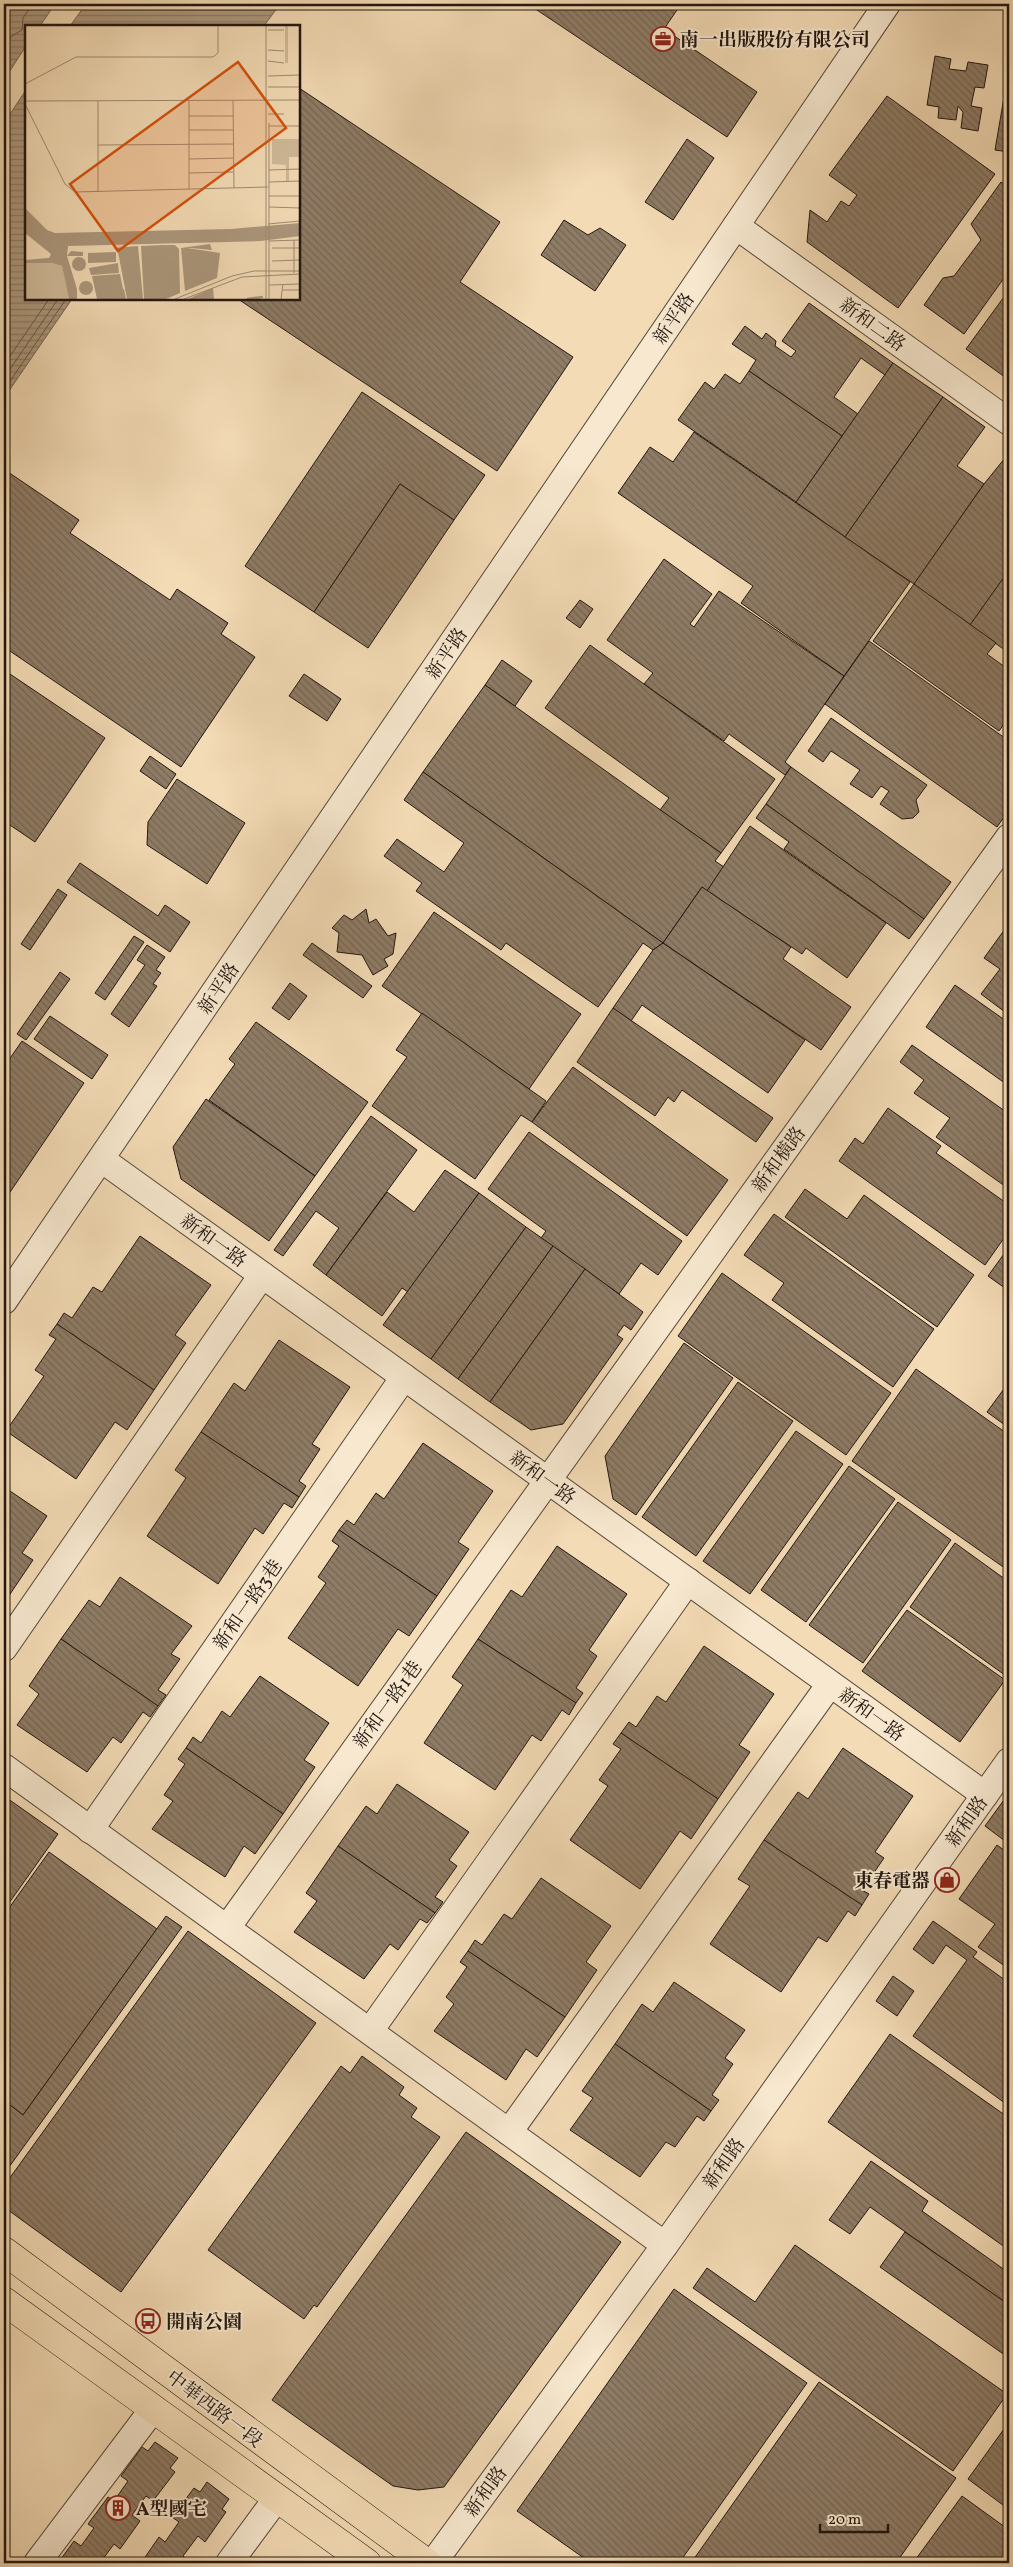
<svg xmlns="http://www.w3.org/2000/svg" width="1013" height="2567" viewBox="0 0 1013 2567" font-family="Vollkorn,'Noto Serif TC',serif">
  <style>
    .water { fill: url(#water-rules); stroke: #756452 }
    .lines { fill: none; stroke-linecap: round; stroke-linejoin: round }
    .shore { stroke: #675747; stroke-width: 1 }
    .building { fill: url(#building-back-hatch); stroke: #221611 }
    .minor-casing { stroke: #56473a; stroke-width: 28 }
    .major-casing { stroke: #221611; stroke-width: 29 }
    .minor { stroke: #f7e8cf; stroke-width: 26 }
    .major { stroke: #f3dbb5; stroke-width: 28 }
    .labels { text-anchor: middle; stroke-width: 4; stroke-linejoin: round; paint-order: stroke }
    .poi-label { font-size: 19px; font-weight: bold; fill: #221611; stroke: #f7e8cf; text-anchor: start }
    .street-label { font-size: 19px; fill: #221611; stroke: #f7e8cf }
    .inset-river { fill: none; stroke: #ac987d; stroke-width: 2.5 }
    .inset-road { fill: none; stroke: #9f8c73; stroke-width: 1 }
    .view { fill: #d4520c; fill-opacity: 0.15; stroke: #d4520c; stroke-width: 2.5 }
    .inset-edge { fill: none; stroke: #221611; stroke-width: 2.5 }
  </style>
  <defs>
    <pattern id="water-rules" width="6" height="5" patternUnits="userSpaceOnUse" patternTransform="scale(1.25)"><rect width="6" height="5" fill="#ac987d"/><path d="M0 2.5h6" fill="none" stroke="#8c7b65"/></pattern>
    <pattern id="building-back-hatch" width="6" height="6" patternUnits="userSpaceOnUse" patternTransform="scale(1.25)"><rect width="6" height="6" fill="#8f7c66"/><path d="M-1 5l2 2M0 0l6 6M5-1l2 2" fill="none" stroke="#746553"/></pattern>
  </defs>
  <rect width="100%" height="100%" fill="#f3dbb5"/>
  <filter id="stains"><feTurbulence type="fractalNoise" baseFrequency=".004" numOctaves="4"/><feColorMatrix values="0 0 0 0 .2 0 0 0 0 .09 0 0 0 0 .02 0 0 0 .5 -.17"/></filter>
  <radialGradient id="worn" r=".72"><stop offset=".6" stop-color="#630" stop-opacity="0"/><stop offset="1" stop-color="#630" stop-opacity=".3"/></radialGradient>
  <g class="water">
    <polygon points="4,4 55,4 40,26 26,26 26,46 4,80"/>
    <polygon points="86,4 280,4 264,26 70,26"/>
    <polygon points="26,90 26,299 72,299 4,398 4,123"/>
  </g>
  <g class="lines">
    <g class="shore">
      <polyline points="4,46 12,36 22,30 23,18 32,4"/>
      <polyline points="4,365 49,299"/>
      <polyline points="4,378 58,299"/>
      <polyline points="4,390 66,299"/>
    </g>
  </g>
  <g class="building">
    <polygon points="528,4 674,4 679,7 664,29 757,92 727,137"/>
    <polygon points="935,56 951,59 949,69 966,71 968,62 988,65 984,88 975,87 971,106 982,108 978,131 961,128 963,112 958,106 956,120 938,118 939,107 927,105"/>
    <polygon points="1009,68 1009,152 995,150"/>
    <polygon points="299,88 500,222 460,282 573,357 497,471 238,299 299,299"/>
    <polygon points="887,96 995,174 898,308 807,242 810,210 827,222 841,201 849,206 857,195 829,175"/>
    <polygon points="687,139 714,158 673,220 645,202"/>
    <polygon points="1001,182 1009,188 1009,271 964,334 924,305 943,278 954,276 981,240 971,224"/>
    <polygon points="564,220 588,235 600,228 626,245 595,291 541,255"/>
    <polygon points="1009,290 1009,380 966,349"/>
    <polygon points="809,303 893,363 885,375 861,358 834,397 858,414 842,436 749,371 756,360 732,344 745,326 762,339 766,333 776,341 775,346 791,357 796,351 782,341"/>
    <polygon points="893,363 943,397 845,537 796,502"/>
    <polygon points="749,371 842,436 796,502 678,420 705,382 714,389 725,374 740,384"/>
    <polygon points="362,392 485,475 454,520 400,484 314,612 245,566"/>
    <polygon points="943,397 985,427 957,466 984,484 914,584 845,537"/>
    <polygon points="694,432 910,582 844,676 741,603 753,586 618,493 650,447 673,462"/>
    <polygon points="1009,453 1009,571 970,625 914,584 984,484"/>
    <polygon points="8,472 79,520 70,533 170,600 177,589 228,623 221,634 255,657 181,767 4,647 4,479"/>
    <polygon points="400,484 454,520 368,648 314,612"/>
    <polygon points="664,559 712,594 690,624 694,627 719,591 844,676 785,762 791,767 785,775 729,734 724,741 644,684 653,673 607,640"/>
    <polygon points="1009,570 1009,653 970,625"/>
    <polygon points="914,584 996,643 987,654 1009,670 1009,717 999,731 873,641"/>
    <polygon points="580,600 593,609 580,628 566,618"/>
    <polygon points="869,641 1009,741 1009,810 997,827 825,704"/>
    <polygon points="590,645 775,779 721,853 660,810 669,798 545,708"/>
    <polygon points="502,660 532,681 515,706 485,685"/>
    <polygon points="4,670 105,738 35,842 4,821"/>
    <polygon points="304,674 341,699 327,721 289,696"/>
    <polygon points="485,685 721,853 715,861 724,867 707,891 702,887 663,943 423,772"/>
    <polygon points="831,718 927,785 916,800 919,812 913,818 902,819 880,804 889,791 881,786 872,798 850,784 860,770 831,751 823,762 808,751"/>
    <polygon points="150,756 176,774 166,789 140,771"/>
    <polygon points="791,767 951,882 924,919 766,804"/>
    <polygon points="423,772 663,943 653,950 643,943 598,1007 506,943 501,950 416,891 422,883 384,856 397,839 444,872 464,843 404,800"/>
    <polygon points="177,779 245,823 207,884 147,845 148,822"/>
    <polygon points="766,804 924,919 909,939 784,849 789,842 756,818"/>
    <polygon points="750,826 886,923 847,978 806,948 802,954 707,891"/>
    <polygon points="4,852 9,856 4,863"/>
    <polygon points="80,863 158,916 165,905 190,922 170,952 67,882"/>
    <polygon points="702,887 791,947 783,959 851,1007 821,1050 663,943"/>
    <polygon points="58,889 67,895 30,950 21,944"/>
    <polygon points="366,909 369,923 376,919 388,936 396,933 393,954 384,959 388,966 373,975 362,955 337,952 339,933 332,928 344,915 352,920"/>
    <polygon points="434,912 581,1014 529,1089 382,986"/>
    <polygon points="1005,929 1009,932 1009,1015 981,994 1000,969 984,958"/>
    <polygon points="134,936 144,942 105,1000 95,993"/>
    <polygon points="312,943 372,986 363,998 303,955"/>
    <polygon points="663,943 805,1040 768,1093 642,1005 631,1021 613,1008 653,950"/>
    <polygon points="147,945 165,957 156,970 161,973 153,984 157,986 129,1027 111,1014 145,965 137,960"/>
    <polygon points="60,972 70,979 26,1040 17,1034"/>
    <polygon points="290,983 307,996 289,1020 272,1008"/>
    <polygon points="955,985 1009,1023 1009,1086 926,1027"/>
    <polygon points="613,1008 773,1118 756,1142 682,1090 674,1102 668,1097 655,1116 577,1062"/>
    <polygon points="422,1013 546,1101 532,1122 521,1115 475,1179 372,1106 407,1057 396,1050"/>
    <polygon points="50,1016 108,1055 92,1079 34,1039"/>
    <polygon points="256,1022 368,1102 315,1176 209,1100 235,1064 229,1059"/>
    <polygon points="22,1041 84,1083 4,1201 4,1067"/>
    <polygon points="912,1045 1009,1114 1009,1189 936,1137 950,1118 914,1093 924,1080 900,1062"/>
    <polygon points="573,1067 728,1180 687,1236 532,1122"/>
    <polygon points="206,1099 315,1176 269,1241 181,1179 173,1147"/>
    <polygon points="888,1108 941,1146 936,1153 1009,1205 1009,1231 985,1265 839,1161 855,1138 863,1144"/>
    <polygon points="371,1116 417,1150 326,1275 313,1265 339,1228 316,1211 283,1256 274,1250"/>
    <polygon points="529,1132 682,1241 658,1275 641,1263 619,1294 541,1238 546,1231 488,1189"/>
    <polygon points="445,1170 479,1193 408,1292 402,1288 382,1316 326,1275 387,1192 414,1212"/>
    <polygon points="805,1189 847,1219 864,1195 974,1275 937,1327 785,1217"/>
    <polygon points="479,1193 526,1227 431,1359 383,1325"/>
    <polygon points="774,1214 934,1329 893,1387 772,1300 784,1283 744,1255"/>
    <polygon points="526,1227 553,1246 458,1379 431,1359"/>
    <polygon points="140,1236 211,1285 175,1335 186,1343 154,1390 57,1324 64,1313 72,1318 93,1287 102,1292"/>
    <polygon points="553,1246 585,1269 490,1402 458,1379"/>
    <polygon points="1009,1247 1009,1291 988,1276"/>
    <polygon points="585,1269 643,1312 631,1330 624,1325 617,1335 623,1339 563,1424 531,1430 490,1402"/>
    <polygon points="722,1273 891,1393 846,1455 678,1336"/>
    <polygon points="57,1324 154,1390 127,1430 115,1422 76,1479 6,1431 44,1376 35,1370 56,1339 49,1335"/>
    <polygon points="279,1340 350,1387 312,1444 320,1449 299,1481 306,1486 299,1497 201,1432 234,1383 245,1391"/>
    <polygon points="684,1343 733,1378 636,1515 613,1499 605,1456"/>
    <polygon points="916,1369 1009,1435 1009,1571 852,1461"/>
    <polygon points="738,1382 793,1421 696,1556 642,1517"/>
    <polygon points="1009,1382 1009,1428 987,1412"/>
    <polygon points="796,1431 843,1464 750,1594 703,1561"/>
    <polygon points="201,1432 299,1497 292,1508 284,1503 263,1534 255,1528 218,1584 147,1536 186,1478 175,1470"/>
    <polygon points="423,1443 493,1491 458,1542 469,1549 437,1596 339,1530 347,1520 354,1525 376,1493 384,1499"/>
    <polygon points="849,1466 895,1499 806,1622 761,1590"/>
    <polygon points="4,1487 47,1516 22,1553 33,1560 4,1603"/>
    <polygon points="898,1502 951,1540 863,1663 809,1625"/>
    <polygon points="339,1530 437,1596 409,1636 398,1629 358,1686 288,1638 326,1583 318,1577 339,1546 332,1541"/>
    <polygon points="955,1543 1009,1582 1009,1678 910,1607"/>
    <polygon points="557,1546 627,1594 589,1650 597,1656 576,1688 583,1693 576,1703 478,1639 511,1590 522,1597"/>
    <polygon points="120,1577 192,1626 171,1654 180,1659 158,1690 166,1695 158,1706 61,1639 89,1600 100,1607"/>
    <polygon points="907,1610 1005,1680 960,1742 862,1671"/>
    <polygon points="61,1639 158,1706 150,1717 143,1712 121,1743 113,1737 87,1772 17,1725 39,1694 29,1686"/>
    <polygon points="478,1639 576,1703 569,1715 562,1710 541,1741 532,1735 495,1790 424,1743 463,1685 452,1677"/>
    <polygon points="704,1646 774,1694 739,1745 750,1752 718,1799 621,1733 629,1722 636,1727 657,1696 666,1702"/>
    <polygon points="260,1676 329,1723 304,1760 315,1767 283,1814 186,1748 193,1737 201,1743 222,1711 230,1717"/>
    <polygon points="621,1733 718,1799 691,1839 680,1831 640,1889 570,1840 608,1786 599,1780 621,1749 613,1744"/>
    <polygon points="186,1748 283,1814 255,1854 244,1846 225,1877 152,1829 173,1801 164,1795 185,1764 178,1759"/>
    <polygon points="843,1748 913,1796 875,1852 884,1858 862,1890 869,1894 862,1905 764,1840 798,1792 808,1799"/>
    <polygon points="397,1784 469,1832 449,1860 457,1866 435,1897 443,1902 435,1913 338,1846 366,1806 377,1814"/>
    <polygon points="1009,1793 1009,1844 985,1826"/>
    <polygon points="4,1796 58,1834 4,1910"/>
    <polygon points="764,1840 862,1905 855,1916 848,1911 827,1942 818,1937 781,1992 710,1944 750,1886 738,1879"/>
    <polygon points="997,1845 1009,1854 1009,1969 978,1947 995,1924 959,1899"/>
    <polygon points="338,1846 435,1913 427,1923 420,1919 398,1950 390,1944 364,1979 294,1932 317,1901 306,1893"/>
    <polygon points="49,1852 157,1929 23,2115 4,2101 4,1915"/>
    <polygon points="541,1878 611,1926 586,1962 597,1970 565,2017 468,1951 475,1940 482,1945 504,1914 512,1919"/>
    <polygon points="166,1916 182,1927 4,2174 4,2114 10,2105 23,2115"/>
    <polygon points="933,1921 977,1952 973,1957 1009,1983 1009,2106 913,2036 967,1960 946,1945 933,1964 913,1949"/>
    <polygon points="188,1931 316,2023 121,2292 4,2207 4,2186"/>
    <polygon points="468,1951 565,2017 537,2057 526,2049 506,2080 434,2031 454,2004 446,1997 467,1967 460,1962"/>
    <polygon points="893,1976 914,1991 897,2016 876,2001"/>
    <polygon points="674,1982 745,2030 725,2058 733,2064 712,2095 719,2100 711,2111 615,2044 642,2004 653,2012"/>
    <polygon points="890,2034 1009,2118 1009,2250 828,2122"/>
    <polygon points="615,2044 711,2111 704,2121 697,2116 675,2147 666,2142 640,2177 570,2130 593,2098 582,2091"/>
    <polygon points="362,2056 404,2087 399,2095 417,2108 411,2117 440,2137 317,2307 314,2305 304,2319 208,2250 341,2066 350,2073"/>
    <polygon points="466,2132 621,2242 444,2487 418,2490 393,2486 272,2400"/>
    <polygon points="871,2161 928,2201 922,2211 1009,2273 1009,2305 870,2207 850,2234 829,2220"/>
    <polygon points="905,2232 1009,2305 1009,2358 880,2267"/>
    <polygon points="795,2245 1007,2394 953,2471 693,2288 707,2268 755,2302"/>
    <polygon points="674,2289 807,2383 679,2563 591,2563 517,2511"/>
    <polygon points="819,2382 956,2478 896,2563 691,2563"/>
    <polygon points="1009,2422 1009,2505 1007,2508 968,2479"/>
    <polygon points="155,2442 178,2458 170,2468 175,2472 153,2501 146,2496 132,2515 140,2521 120,2549 114,2544 100,2563 58,2563 74,2541 81,2546 94,2528 88,2524 108,2497 114,2501 128,2481 121,2476 142,2447 148,2451"/>
    <polygon points="207,2482 229,2499 222,2509 226,2512 205,2542 198,2536 183,2556 191,2563 141,2563 159,2537 165,2542 179,2522 172,2517 194,2488 200,2492"/>
    <polygon points="962,2496 1009,2530 1009,2563 913,2563"/>
  </g>
  <g class="lines">
    <defs>
      <g id="minor">
        <polyline points="736,226 1009,422"/>
        <polyline points="101,1159 985,1795"/>
        <polyline points="4,1301 887,4"/>
        <polyline points="4,1648 262,1275"/>
        <polyline points="4,1767 665,2245"/>
        <polyline points="90,1830 404,1377"/>
        <polyline points="227,1928 1009,837"/>
        <polyline points="370,2031 688,1581"/>
        <polyline points="509,2132 830,1684"/>
        <polyline points="37,2563 153,2409"/>
        <polyline points="229,2563 277,2498"/>
        <polyline points="433,2563 665,2245 1009,1761"/>
      </g>
      <g id="major">
        <polyline points="4,2251 427,2563"/>
        <polyline points="4,2301 367,2563"/>
      </g>
    </defs>
    <use href="#minor" class="minor-casing"/>
    <use href="#major" class="major-casing"/>
    <use href="#minor" class="minor"/>
    <use href="#major" class="major"/>
  </g>
  <defs>
    <symbol id="office-ring" viewBox="-11 -11 22 22"><circle r="9.5" fill="#f7e8cf" stroke="#8f2418" stroke-width="1.5"/><path d="M-6-3h4V-5.5h4V-3h4V5H-6ZM-1-4.5V-3h2v-1.5ZM-6 0V1H6V0Z" fill="#8f2418"/></symbol>
    <symbol id="shop-ring" viewBox="-11 -11 22 22"><circle r="9.5" fill="#f7e8cf" stroke="#8f2418" stroke-width="1.5"/><path d="M-5-2.5h2.3a2.7 3.5 0 0 1 5.4 0H5L5.5 6h-11ZM-1.5-2.5h3a1.5 2.3 0 0 0-3 0Z" fill="#8f2418"/></symbol>
    <symbol id="bus-ring" viewBox="-11 -11 22 22"><circle r="9.5" fill="#f7e8cf" stroke="#8f2418" stroke-width="1.5"/><path d="M-5-6H5V4H4V6H2V4H-2V6H-4V4H-5ZM-3.5-4V0h7V-4ZM-3.5 1.2v1.5H-2V1.2ZM2 1.2v1.5H3.5V1.2Z" fill="#8f2418"/></symbol>
    <symbol id="building-ring" viewBox="-11 -11 22 22"><circle r="9.5" fill="#f7e8cf" stroke="#8f2418" stroke-width="1.5"/><path d="M-4-6H4V6H1V3H-1V6H-4ZM-2.5-4.3h1.7v1.8h-1.7ZM.8-4.3h1.7v1.8H.8ZM-2.5-1h1.7V.8h-1.7ZM.8-1h1.7V.8H.8Z" fill="#8f2418"/></symbol>
  </defs>
  <g fill-rule="evenodd">
    <use href="#office-ring" x="649" y="25" width="28" height="28"/>
    <use href="#shop-ring" x="933" y="1866" width="28" height="28"/>
    <use href="#bus-ring" x="134" y="2307" width="28" height="28"/>
    <use href="#building-ring" x="104" y="2494" width="28" height="28"/>
  </g>
  <g class="labels">
    <g class="poi-label">
      <text x="680" y="46">南一出版股份有限公司</text>
      <text x="930" y="1887" text-anchor="end">東春電器</text>
      <text x="166" y="2328">開南公園</text>
      <text x="136" y="2515">A型國宅</text>
    </g>
    <g class="street-label">
      <text transform="translate(673 318) rotate(-56)" y="7">新平路</text>
      <text transform="translate(873 324) rotate(36)" y="7">新和二路</text>
      <text transform="translate(446 653) rotate(-56)" y="7">新平路</text>
      <text transform="translate(218 988) rotate(-56)" y="7">新平路</text>
      <text transform="translate(778 1159) rotate(-54)" y="7">新和橫路</text>
      <text transform="translate(214 1240) rotate(36)" y="7">新和一路</text>
      <text transform="translate(543 1477) rotate(36)" y="7">新和一路</text>
      <text transform="translate(247 1604) rotate(-55)" y="7">新和一路3巷</text>
      <text transform="translate(387 1704) rotate(-54)" y="7">新和一路1巷</text>
      <text transform="translate(872 1714) rotate(36)" y="7">新和一路</text>
      <text transform="translate(966 1821) rotate(-55)" y="7">新和路</text>
      <text transform="translate(723 2163) rotate(-55)" y="7">新和路</text>
      <text transform="translate(215 2408) rotate(37)" y="7">中華西路一段</text>
      <text transform="translate(485 2491) rotate(-54)" y="7">新和路</text>
    </g>
  </g>
  <g transform="translate(25 25)">
    <rect width="275" height="275" fill="#f3dbb5"/>
    <path d="M 260,1 L 263,1 L 263,38 L 260,38 ZM 247,132 L 264,132 L 264,156 L 261,156 L 261,140 L 247,139 ZM 0,238 L 27,238 L 37,241 L 44,274 L 0,274 Z" fill="#cfba99"/>
    <path d="M 247,114 L 275,114 L 275,132 L 247,132 Z" fill="#cfba99"/>
    <path d="M 0,183 L 22,205 L 30,208 L 206,204 L 275,198 L 275,211 L 236,216 L 43,221 L 42,231 L 46,226 L 58,227 L 58,231 L 42,231 L 52,264 L 52,274 L 44,274 L 37,241 L 27,238 L 0,238 L 0,235 L 24,233 L 26,229 L 0,208 ZM 185,219 L 187,225 L 166,223 L 162,223 L 195,228 L 192,253 L 160,266 L 156,223 ZM 137,220 L 150,220 L 154,224 L 155,268 L 141,274 L 119,274 L 116,221 ZM 113,221 L 118,274 L 102,274 L 93,227 L 89,223 ZM 91,227 L 91,237 L 63,238 L 63,228 ZM47 239a7 7 0 1 1 14 0a7 7 0 1 1-14 0ZM 93,238 L 94,248 L 66,250 L 64,243 ZM 95,249 L 98,264 L 76,265 L 99,264 L 101,274 L 72,274 L 67,251 ZM54 263a7 7 0 1 1 14 0a7 7 0 1 1-14 0ZM 188,263 L 189,274 L 163,274 Z" fill="#ac987d"/>
    <path class="inset-river" d="M 222,274 L 238,272"/>
    <path class="inset-road" d="M 241,1 L 241,274M 243,5 L 259,5M 243,25 L 259,26M 243,36 L 259,38M 243,51 L 275,50M 0,59 L 51,32 L 188,32 L 193,28 L 193,1M 243,62 L 275,62M 208,75 L 209,163M 0,76 L 275,75M 73,76 L 73,167M 164,76 L 164,164M 0,79 L 40,159 L 50,167 L 243,162M 243,89 L 259,89M 164,91 L 208,91M 244,98 L 244,274M 244,101 L 275,101M 164,105 L 208,105M 73,120 L 209,119M 164,134 L 208,133M 244,145 L 275,144M 164,148 L 208,147M 244,157 L 275,156M 244,171 L 275,171M 244,182 L 275,183M 243,199 L 275,196M 269,215 L 269,248M 244,216 L 275,215M 247,223 L 275,223M 247,236 L 275,235M 244,260 L 275,259M 258,265 L 275,265M 150,274 L 207,251 L 229,246 L 275,246M 159,274 L 217,252 L 275,249M 256,274 L 258,259"/>
    <path class="view" d="M 213,37 L 261,103 L 93,226 L 45,159 Z"/>
    <rect width="275" height="275" class="inset-edge"/>
  </g>
  <rect width="1013" height="2567" fill="none" stroke="#f3dbb5" stroke-width="20"/>
  <rect x="5" y="5" width="1003" height="2557" fill="none" stroke="#221611" stroke-width="2.5"/>
  <rect x="10" y="10" width="993" height="2547" fill="none" stroke="#221611"/>
  <path d="M820 2524v8h68v-8" fill="none" stroke="#221611" stroke-width="2.5"/>
  <text x="828" y="2524" font-size="15" fill="#221611" stroke="#f7e8cf" stroke-width="4" paint-order="stroke">20 m</text>
  <rect width="100%" height="100%" filter="url(#stains)"/>
  <rect width="100%" height="100%" fill="url(#worn)"/>
</svg>
